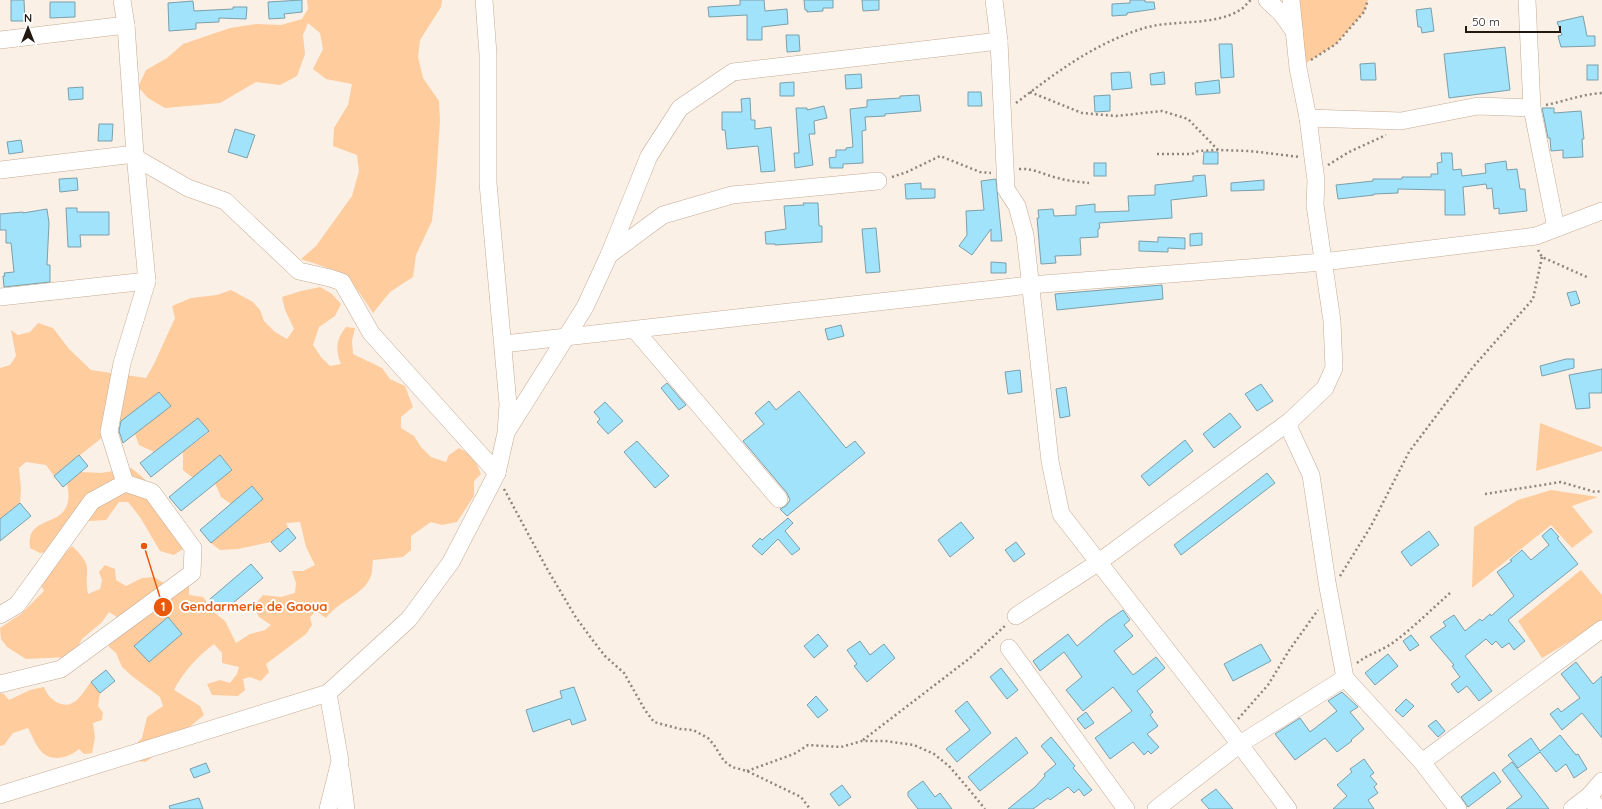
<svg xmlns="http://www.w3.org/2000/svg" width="1602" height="809" viewBox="0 0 1602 809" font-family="Quicksand,sans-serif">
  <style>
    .green { fill: #fecc9d }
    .building { fill: #a0e3fa; stroke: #7b9fab }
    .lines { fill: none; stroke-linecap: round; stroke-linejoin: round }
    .minor-casing { stroke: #c5ab94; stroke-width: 18 }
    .path { stroke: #8f847b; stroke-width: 2.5; stroke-dasharray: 2 3; stroke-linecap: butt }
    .minor { stroke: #fff; stroke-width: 17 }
    .leader { fill: none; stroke: #e8590c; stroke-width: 1.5 }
    .callout-dot { fill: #e8590c; stroke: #fff; stroke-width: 1.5 }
    .mark-label { font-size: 12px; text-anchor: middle; font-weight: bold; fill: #fff }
    .callout-label { font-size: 13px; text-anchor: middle; font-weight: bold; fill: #e8590c; stroke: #fff; stroke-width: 4; stroke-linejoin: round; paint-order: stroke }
  </style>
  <rect width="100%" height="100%" fill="#fbf0e6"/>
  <g class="green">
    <path d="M 307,0 L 442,0 L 441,7 L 420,40 L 418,57 L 423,78 L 439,101 L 440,121 L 436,180 L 432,221 L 416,255 L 413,277 L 390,292 L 373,313 C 365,301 357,288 347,278 C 338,270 312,263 301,259 L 316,246 L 352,196 L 359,171 L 357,155 L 333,146 L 334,128 L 348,105 L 352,84 L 326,79 L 313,69 L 323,49 L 320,33 L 308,23 L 303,35 L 305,54 L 297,76 L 280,85 L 256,82 L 220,103 L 165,108 L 148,98 L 138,87 L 146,70 L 167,58 L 183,44 L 230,28 L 256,24 L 281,25 L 302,19 L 308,9 Z"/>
    <polygon points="1291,0 1368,0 1364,12 1336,44 1298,68"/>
    <path d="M 320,287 L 332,294 L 341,304 L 335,316 L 319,327 L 313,345 L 321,357 L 330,366 L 341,364 C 335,350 336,339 346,327 L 355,328 L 352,341 L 353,354 L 382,368 L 390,379 L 405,386 L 413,407 L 401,417 L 401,428 L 414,436 L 421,447 L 431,457 L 446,462 L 449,455 L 459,448 C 474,456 475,459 481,474 L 474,481 L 474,496 L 457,522 L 442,525 L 431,522 L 411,536 L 411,550 L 403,557 L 373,560 C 372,565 373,573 370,578 C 363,595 337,602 326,618 L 316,611 L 310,617 L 312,625 L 306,634 L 266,664 L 269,672 L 261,681 L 250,677 L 243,679 L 245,690 L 238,696 L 212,695 L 207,684 L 220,680 L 230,683 L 237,674 L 239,667 L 222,663 L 222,653 L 214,644 C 198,656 183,672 174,690 L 200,706 L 204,715 L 154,756 L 145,762 L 138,761 L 131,749 L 142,738 L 147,717 L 163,706 L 160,697 L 132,676 L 122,667 L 116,653 L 109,647 L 107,629 L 117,617 L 109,612 L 102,622 L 82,639 L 77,648 L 69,657 L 26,659 L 7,647 L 1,639 L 0,628 L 21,614 L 44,591 L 40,584 L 39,565 L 65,553 L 72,546 C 96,569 83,567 88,594 L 100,589 L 102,580 L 99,572 L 105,565 L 115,569 L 116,580 L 126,586 L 142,578 L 154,577 L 164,583 L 189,585 L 189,595 L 203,597 L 215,613 L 225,621 L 236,643 L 250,634 L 265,630 L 271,625 L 259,617 L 255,610 L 258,601 L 263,595 L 281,597 L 295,593 L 296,583 L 292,571 L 303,571 L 315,565 L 306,547 L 300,522 L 286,523 L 288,527 L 271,542 L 238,549 L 220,550 L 211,543 L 263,499 L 252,486 L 231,504 L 221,497 L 215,483 L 232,469 L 220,455 L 193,478 L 183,470 L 183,452 L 209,432 L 198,418 L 154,452 L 139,445 L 135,434 L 170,406 L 159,392 L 54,476 L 46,465 L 26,462 L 19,468 L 21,489 L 20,503 L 0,519 L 0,368 L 10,365 L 16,356 L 11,330 L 18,335 L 30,332 L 38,323 L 53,328 L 69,349 L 91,370 L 146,378 L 154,364 L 175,318 L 172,306 L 191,298 L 217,295 L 231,290 L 253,302 L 260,310 L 264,321 L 275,332 L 287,339 L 294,329 L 285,310 L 282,297 L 301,291 Z"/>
    <polygon points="1540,423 1602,447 1602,451 1536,471"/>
    <path d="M 131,468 L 139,474 L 159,493 L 186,547 L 174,555 L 160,551 L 140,517 L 128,502 L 119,502 L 106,520 L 89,521 L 71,525 L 46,552 L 40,553 L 30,548 C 30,545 29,541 30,538 C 34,514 77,528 67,484 L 81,472 L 101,473 Z"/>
    <polygon points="1551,490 1598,497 1572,506 1593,532 1572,548 1551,525 1472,588 1474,527 1518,500"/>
    <polygon points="1581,570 1602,595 1602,622 1542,658 1518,621"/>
    <path d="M 91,682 L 100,693 L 98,706 L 103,713 L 102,720 L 93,723 L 95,738 L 92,753 L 84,754 L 79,749 C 69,758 50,763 40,750 C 35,744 32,735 28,728 L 13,733 L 4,745 L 0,746 L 0,693 L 4,694 L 9,700 L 30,690 L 44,687 C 49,701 65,711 77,700 C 82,695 86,688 91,682 Z"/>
  </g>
  <g class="building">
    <polygon points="11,0 24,0 25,21 11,21"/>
    <polygon points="302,0 302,12 284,14 285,18 269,19 268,2"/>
    <polygon points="740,0 764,0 765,11 787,9 788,24 762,27 762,40 747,40 747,15 709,17 708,7 740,5"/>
    <polygon points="804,0 833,0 833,8 823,8 823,11 807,12 807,10 805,10"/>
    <polygon points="862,0 879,0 879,10 863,11"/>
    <polygon points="1130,0 1145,0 1145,2 1154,2 1155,9 1127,13 1127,15 1112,16 1112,4 1130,3"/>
    <polygon points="193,1 194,11 233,9 233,7 247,7 246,19 219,18 219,22 196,23 196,29 169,31 168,3"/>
    <polygon points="50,2 75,2 75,17 50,18"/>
    <polygon points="1431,8 1434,31 1422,33 1421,27 1418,27 1416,10"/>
    <polygon points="1583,16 1587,36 1595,36 1595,46 1561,47 1558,36 1562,35 1557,22"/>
    <polygon points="786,35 799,35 800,51 787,52"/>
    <polygon points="1219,44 1232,44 1234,77 1221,78"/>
    <polygon points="1505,47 1510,90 1449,98 1444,54"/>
    <polygon points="1375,63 1376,80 1361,80 1360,64"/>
    <rect x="1587" y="65" width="11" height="15"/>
    <polygon points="1130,72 1132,88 1112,90 1111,73"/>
    <polygon points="1164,72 1165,84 1151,85 1150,74"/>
    <polygon points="861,74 862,88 846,89 845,75"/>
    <polygon points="1219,80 1220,93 1196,95 1195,83"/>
    <polygon points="794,82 794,96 780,96 780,83"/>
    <polygon points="83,87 83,99 69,100 68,88"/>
    <polygon points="968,92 981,92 982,106 968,106"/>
    <polygon points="919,95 921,111 885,114 885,116 865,117 866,130 862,131 863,163 843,164 843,168 830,168 829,158 836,157 836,150 846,150 846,148 853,147 850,109 867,107 867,100 900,98 900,96"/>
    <polygon points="1110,95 1110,111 1095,112 1094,96"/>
    <polygon points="750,98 751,120 755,120 755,129 771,127 775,171 761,172 758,146 727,149 725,130 722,130 722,112 742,112 741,99"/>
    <polygon points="824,106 827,118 814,121 815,134 809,134 813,165 795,168 794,153 799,153 796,108 807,108 807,110"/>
    <polygon points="1542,108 1554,108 1554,113 1581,111 1584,139 1582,139 1583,157 1563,158 1563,150 1551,151 1550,138 1548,138"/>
    <polygon points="99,124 113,124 112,141 98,141"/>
    <polygon points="235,129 255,135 247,158 228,152"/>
    <polygon points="21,140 23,152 9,154 7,142"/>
    <polygon points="1204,152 1218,152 1218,164 1203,164"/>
    <polygon points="1441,153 1452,153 1453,170 1461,169 1462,176 1486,173 1485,164 1506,161 1507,170 1517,169 1520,189 1525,189 1527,211 1499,214 1499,208 1494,209 1492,188 1487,189 1486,184 1463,187 1465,215 1445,215 1445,190 1398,189 1398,193 1374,194 1374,195 1338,199 1336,185 1373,181 1373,179 1402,179 1402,177 1431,177 1431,174 1438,174 1437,163 1442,162"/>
    <rect x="1094" y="163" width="12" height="13"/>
    <polygon points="1205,175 1207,196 1171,200 1172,218 1099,223 1100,228 1098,229 1098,237 1080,238 1081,255 1055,256 1056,263 1041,264 1037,218 1039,218 1038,210 1053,209 1054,216 1076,215 1076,206 1095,204 1095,212 1129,211 1128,196 1155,195 1155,185 1193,181 1193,176"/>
    <polygon points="77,178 78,190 60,192 59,179"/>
    <polygon points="996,179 1002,241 991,241 991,229 972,255 959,246 967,235 966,211 984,210 981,181"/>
    <polygon points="1264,180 1264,190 1231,191 1231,183"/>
    <polygon points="921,183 921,189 935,189 935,198 906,199 905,184"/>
    <polygon points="803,203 818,203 819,226 822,226 822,242 775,245 775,244 766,244 765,232 786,229 784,206 804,205"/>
    <polygon points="66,208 77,208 77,212 109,212 109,235 80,235 81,247 68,247"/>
    <polygon points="47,209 49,223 47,265 50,265 50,282 4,287 3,276 5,276 4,273 14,272 11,243 6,243 6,230 0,230 0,214 23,212 23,213"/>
    <polygon points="876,228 880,272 866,273 862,229"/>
    <polygon points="1202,233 1202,245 1190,246 1190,234"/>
    <polygon points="1158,237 1185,238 1185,249 1168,248 1168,252 1139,251 1139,241 1158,242"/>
    <polygon points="991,262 1006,263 1006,273 991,273"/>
    <polygon points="1162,285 1163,299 1057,310 1055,294"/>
    <polygon points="1576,291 1580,303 1571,306 1567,293"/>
    <polygon points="841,325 844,336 828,340 825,329"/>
    <polygon points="1566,359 1574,359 1574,368 1542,376 1540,366"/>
    <polygon points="1602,369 1602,393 1589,393 1590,408 1576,409 1569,375"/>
    <polygon points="1020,370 1022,392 1008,394 1005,372"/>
    <polygon points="667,383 686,405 679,410 661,388"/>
    <polygon points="1261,384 1273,401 1257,411 1245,394"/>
    <polygon points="1066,387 1070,416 1060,418 1056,389"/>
    <polygon points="799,391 846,448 855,441 865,453 787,516 780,509 786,506 790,500 787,493 743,441 764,424 755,413 769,401 776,410"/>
    <polygon points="159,392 171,406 123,443 119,431 121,421"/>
    <polygon points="605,402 623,421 608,434 597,422 600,419 594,412"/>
    <polygon points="1230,413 1241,427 1214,448 1203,434"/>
    <polygon points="198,418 209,431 151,477 140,463"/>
    <polygon points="1185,440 1193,451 1149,486 1141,476"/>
    <polygon points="637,441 669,476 655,488 624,452"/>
    <polygon points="79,455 88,466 63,487 54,476"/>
    <polygon points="220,455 232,470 181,511 169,497"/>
    <polygon points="1267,473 1275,483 1181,555 1174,545"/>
    <polygon points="252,486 263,499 211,543 200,530"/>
    <polygon points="20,503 31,516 0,541 0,519"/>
    <polygon points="788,518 793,523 785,531 800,549 792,555 778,539 762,555 752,546 760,538 762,540"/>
    <polygon points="961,522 974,538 950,557 938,540"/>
    <polygon points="288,528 296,538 280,552 271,542"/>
    <polygon points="1551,528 1559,537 1557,538 1578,564 1508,620 1525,641 1514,650 1509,643 1502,648 1496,641 1492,645 1486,639 1465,656 1492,691 1479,701 1467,686 1458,693 1451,684 1460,677 1452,666 1454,665 1430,637 1446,626 1443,622 1454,615 1465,631 1480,619 1482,621 1490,614 1491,616 1514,596 1497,572 1512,561 1510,560 1522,550 1531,560 1549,545 1542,536"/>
    <polygon points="1429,531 1439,545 1411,566 1401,552"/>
    <polygon points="1016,542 1025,554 1014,562 1005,550"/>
    <polygon points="251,564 263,578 221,613 210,599"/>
    <polygon points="1123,610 1130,620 1124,625 1133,636 1114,651 1133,675 1156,657 1165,668 1137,691 1153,712 1150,715 1158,726 1147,734 1159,747 1151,754 1148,751 1144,755 1133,742 1110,759 1095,738 1132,711 1113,687 1083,711 1066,690 1082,677 1064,652 1040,671 1033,661 1068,634 1077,646 1107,621"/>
    <polygon points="168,617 182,634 149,662 134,646"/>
    <polygon points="818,634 828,646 814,658 804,646"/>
    <polygon points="1411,635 1419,645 1410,651 1403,641"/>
    <polygon points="860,641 870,655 884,644 895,658 867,682 854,666 857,664 847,650"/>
    <polygon points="1261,644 1271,661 1233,681 1224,664"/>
    <polygon points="1388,654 1398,666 1375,685 1365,673"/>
    <polygon points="1576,662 1593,684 1602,676 1602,738 1582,713 1562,730 1550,714 1558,708 1561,712 1580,698 1561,674"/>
    <polygon points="1001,668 1018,690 1007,699 990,677"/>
    <polygon points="106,670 115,681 100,693 91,682"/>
    <polygon points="574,687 586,720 572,725 570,719 533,732 526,710 562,698 560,691"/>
    <polygon points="1342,692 1358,707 1350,712 1364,729 1351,740 1352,741 1337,752 1325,738 1295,760 1275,734 1300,718 1310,732 1337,711 1328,701"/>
    <polygon points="816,696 828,710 818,718 807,705"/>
    <polygon points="1406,699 1414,706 1403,717 1395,710"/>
    <polygon points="967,701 991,733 957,762 946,749 970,730 955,711"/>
    <polygon points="1086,712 1094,723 1085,729 1077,719"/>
    <polygon points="1436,720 1445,731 1438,737 1428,726"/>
    <polygon points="1560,735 1576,755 1578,754 1587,769 1574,778 1566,764 1556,772 1540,752 1518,768 1508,755 1531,738 1540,751"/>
    <polygon points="1016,737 1028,753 980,791 968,777"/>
    <polygon points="1051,737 1075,766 1073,768 1092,790 1084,796 1079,789 1074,793 1068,787 1050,800 1048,798 1033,809 1008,809 1035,787 1045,776 1044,774 1056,764 1041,746"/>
    <polygon points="1364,759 1374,773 1370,776 1377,784 1374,787 1378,793 1368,800 1374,809 1333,809 1347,796 1337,785 1352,772 1350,769"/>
    <polygon points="1512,762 1536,792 1549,809 1506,809 1522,797 1502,770"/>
    <polygon points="206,763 210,772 194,778 190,769"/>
    <polygon points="1494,772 1501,782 1468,807 1461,797"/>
    <polygon points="923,781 935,797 940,793 952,809 918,809 908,796 908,792"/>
    <polygon points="842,785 851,797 839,806 830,794"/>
    <polygon points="1216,789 1233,809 1209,809 1201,800"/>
    <polygon points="199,798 203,809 170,809 169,806"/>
  </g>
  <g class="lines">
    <defs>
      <g id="minor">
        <polyline points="122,0 126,25 135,154 147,281 122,363 109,432 125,483"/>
        <polyline points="994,0 999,41 1006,189 1017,206 1025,235 1050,461 1061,514 1229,730 1288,809"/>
        <polyline points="1267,0 1281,13 1294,31"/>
        <polyline points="1291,0 1298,68 1308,118 1313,158 1316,180 1315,205 1332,321 1334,368 1325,388 1290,421 1290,430 1311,475 1327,582 1345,678 1422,762 1458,809"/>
        <polyline points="1527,0 1532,108 1556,228"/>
        <polyline points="0,40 126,25"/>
        <polyline points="1308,118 1401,121 1478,106 1532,108"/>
        <polyline points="136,158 188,188 225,201 299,271 330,278 342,282 371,333 497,473"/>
        <polyline points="0,170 135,154"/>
        <polyline points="609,255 663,215 732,195 878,181"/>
        <polyline points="0,297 147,281"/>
        <polyline points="635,330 779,499"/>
        <polyline points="503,344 1030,285 1323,262 1536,236 1602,211"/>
        <polyline points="507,431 585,307 609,255 649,156 680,108 733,72 999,41"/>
        <polyline points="0,615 17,605 92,501 125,483 152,492 193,548 192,573 61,669 0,684"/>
        <polyline points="1016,616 1099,562 1290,421"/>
        <polyline points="1009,648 1126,809"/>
        <polyline points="328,693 340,761 328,809"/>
        <polyline points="1422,762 1602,629"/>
        <polyline points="341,771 346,809"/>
        <polyline points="0,795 328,693 409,619 451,562 497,473 506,433 508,404 488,183 488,54 484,0"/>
        <polyline points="1589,796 1598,809"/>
        <polyline points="1156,809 1240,744 1345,678"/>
        <polyline points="1572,809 1589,796 1602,781"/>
      </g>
    </defs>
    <use href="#minor" class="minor-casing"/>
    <g class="path">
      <polyline points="1311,60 1336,44 1364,12 1368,0"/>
      <polyline points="1030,92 1082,113 1116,116 1162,111 1188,119 1218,150"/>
      <path d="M 1016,103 C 1057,72 1092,45 1141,29 C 1170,19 1213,27 1240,10 C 1244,8 1247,3 1251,0"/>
      <path d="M 1546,105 C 1565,101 1583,94 1602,93"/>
      <polyline points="1157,154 1192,154 1198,151 1218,150 1250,151 1300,157"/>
      <polyline points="1328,165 1349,152 1386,135"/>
      <path d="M 1019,169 C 1034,168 1044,175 1058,178 C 1068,181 1079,182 1089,183"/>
      <polyline points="892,177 907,172 940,156 980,172 991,173"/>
      <polyline points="1538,250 1542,257 1589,278"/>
      <polyline points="504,489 546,567 575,616 591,638 605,656 624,673 645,710 654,722 680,729 693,730 708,738 714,745 724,761 732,767 747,771 801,797 810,809"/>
      <polyline points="1485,494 1561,482 1595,492 1602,491"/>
      <polyline points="1340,576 1371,526 1409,452 1473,367 1533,299 1542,257"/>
      <path d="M 1357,663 C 1368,654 1382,651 1394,642 C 1414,627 1432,609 1450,593"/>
      <polyline points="1238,719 1268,685 1290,649 1318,610"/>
      <polyline points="863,740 970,658 1007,624"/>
      <polyline points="747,771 794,754 808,745 841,747 862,741 885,741 914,745 934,754 949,766 967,787 985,809"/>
    </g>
    <use href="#minor" class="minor"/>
  </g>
  <path class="leader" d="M144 546L163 607"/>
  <g class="callout-dot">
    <circle cx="144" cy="546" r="4"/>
    <circle cx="163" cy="607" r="10"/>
  </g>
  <g class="mark-label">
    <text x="163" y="611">1</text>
  </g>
  <g class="callout-label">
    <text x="254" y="611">Gendarmerie de Gaoua</text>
  </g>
  <g transform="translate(28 28)" stroke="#ffffff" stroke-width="3" paint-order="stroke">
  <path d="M0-3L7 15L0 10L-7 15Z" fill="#221810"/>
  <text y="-6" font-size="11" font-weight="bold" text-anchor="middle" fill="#221810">N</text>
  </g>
  <path d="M1466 26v6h94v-6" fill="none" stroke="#221810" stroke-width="2"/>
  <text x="1472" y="26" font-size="12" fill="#221810" stroke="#ffffff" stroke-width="3" paint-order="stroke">50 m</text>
</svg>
